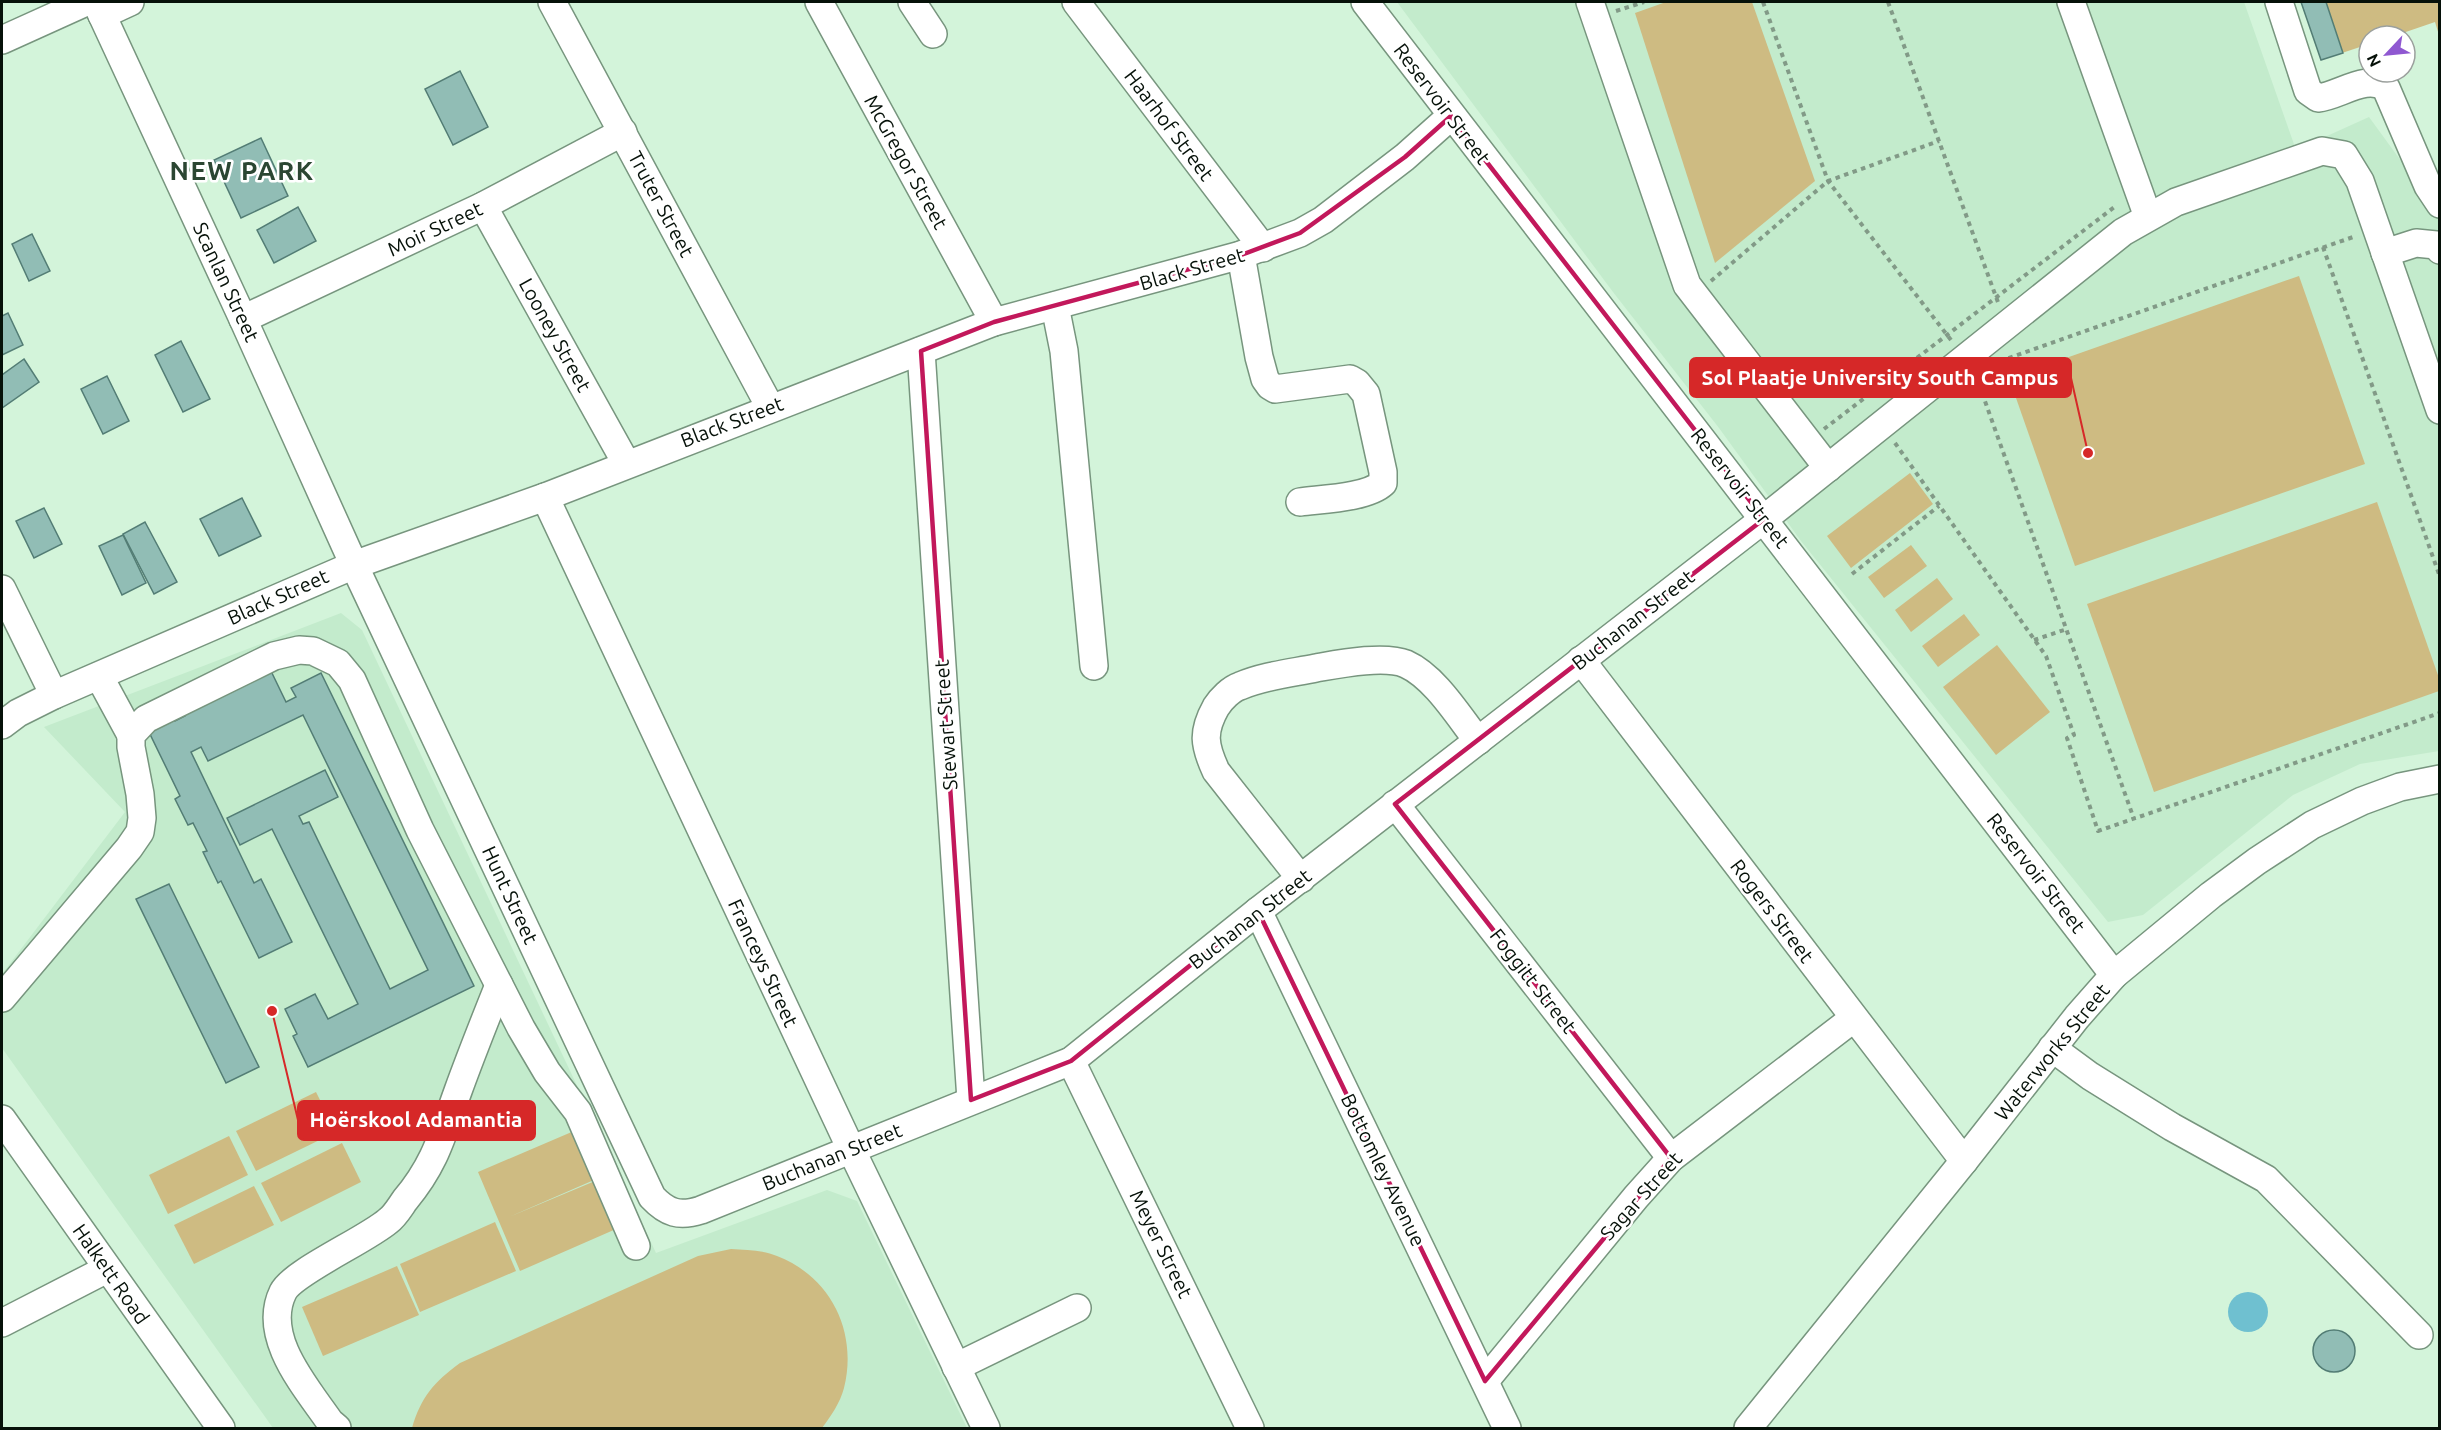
<svg xmlns="http://www.w3.org/2000/svg" width="2441" height="1430" viewBox="0 0 2441 1430" font-family="Ubuntu,sans-serif">
  <style>
    .built { fill: #c3ebcc }
    .green { fill: #cebb82 }
    .water { fill: #6fc0d0 }
    .building { fill: #91bdb5; stroke: #537d75; stroke-width: 1.5 }
    .lines { fill: none; stroke-linecap: round; stroke-linejoin: round }
    .minor-casing { stroke: #77957e; stroke-width: 30 }
    .path { stroke: #829a87; stroke-width: 4; stroke-dasharray: 4.5 4.5; stroke-linecap: butt }
    .minor { stroke: #fff; stroke-width: 27 }
    .marked { fill: none; stroke: #c2185b; stroke-width: 4.5; stroke-linejoin: round }
    .labels { text-anchor: middle; stroke-width: 5; stroke-linejoin: round; paint-order: stroke }
    .street-label { font-size: 20px; fill: #061109; stroke: #fff }
    .district-label { font-size: 26px; font-weight: bold; letter-spacing: 1.5px; fill: #2b4632; stroke: #fff }
    .leader { fill: none; stroke: #d62828; stroke-width: 2 }
    .callout-dot { fill: #d62828; stroke: #fff; stroke-width: 2 }
    .callout { fill: #d62828; stroke: #d62828; stroke-width: 2 }
    .callout-label { font-size: 21px; text-anchor: middle; font-weight: bold; fill: #fff }
  </style>
  <rect width="100%" height="100%" fill="#d3f4da"/>
  <g class="built">
    <polygon points="1397,2 2244,2 2296,150 2369,117 2439,213 2439,751 2360,764 2293,795 2143,915 2108,922 1801,541 1719,428 1613,292"/>
    <polygon points="341,613 362,630 656,1253 827,1190 857,1201 967,1428 273,1428 2,1048 2,974 125,812 44,727"/>
  </g>
  <g class="green">
    <polygon points="1666,2 1752,2 1815,181 1715,263 1635,13"/>
    <polygon points="2301,2 2439,2 2439,35 2435,22 2394,36 2369,36 2369,44 2321,60"/>
    <polygon points="2299,276 2365,464 2075,566 2009,378"/>
    <polygon points="1910,473 1933,504 1851,568 1827,536"/>
    <polygon points="2377,502 2439,678 2439,691 2154,792 2087,604"/>
    <polygon points="1911,545 1927,566 1884,598 1868,577"/>
    <polygon points="1937,578 1953,599 1911,632 1895,610"/>
    <polygon points="1964,614 1980,635 1938,667 1922,646"/>
    <polygon points="1997,645 2050,712 1996,755 1943,687"/>
    <polygon points="316,1092 336,1132 256,1171 236,1131"/>
    <polygon points="574,1131 594,1180 509,1217 595,1181 616,1229 520,1271 478,1172"/>
    <polygon points="229,1136 248,1175 168,1214 149,1175"/>
    <polygon points="342,1143 361,1182 281,1222 261,1183"/>
    <polygon points="254,1186 274,1225 194,1264 174,1225"/>
    <polygon points="495,1222 516,1271 420,1312 400,1264"/>
    <path d="M 731,1249 C 746,1250 763,1250 777,1256 C 831,1277 858,1332 844,1388 C 840,1403 831,1416 822,1428 L 412,1428 C 421,1397 434,1382 460,1363 L 698,1256 Z"/>
    <polygon points="397,1266 419,1315 323,1356 302,1307"/>
  </g>
  <circle class="water" cx="2248" cy="1312" r="20"/>
  <g class="building">
    <polygon points="2301,2 2326,2 2343,53 2321,60"/>
    <polygon points="460,71 488,127 453,145 425,89"/>
    <polygon points="261,138 288,196 241,218 214,160"/>
    <polygon points="298,207 316,241 274,263 257,230"/>
    <polygon points="32,234 50,271 29,281 12,244"/>
    <polygon points="8,313 23,345 2,355 2,316"/>
    <polygon points="181,341 210,399 183,412 155,355"/>
    <polygon points="24,359 39,382 2,408 2,375"/>
    <polygon points="107,376 129,421 103,434 81,389"/>
    <polygon points="242,498 261,536 219,556 200,519"/>
    <polygon points="44,508 62,544 34,558 16,521"/>
    <polygon points="145,522 177,582 154,594 123,534"/>
    <polygon points="123,535 146,583 122,595 99,546"/>
    <polygon points="270,669 286,702 296,697 291,688 321,673 474,986 308,1067 293,1036 297,1034 285,1009 315,994 328,1019 358,1004 272,829 240,845 227,818 325,770 338,797 299,816 303,824 309,822 390,989 428,970 303,715 208,761 201,747 191,752 254,883 261,879 292,942 259,958 221,881 218,883 203,852 207,851 193,823 188,825 175,799 180,796 148,730 174,718 175,721 185,716 183,711"/>
    <polygon points="169,884 259,1067 226,1083 136,899"/>
    <circle cx="2334" cy="1351" r="21"/>
  </g>
  <g class="lines">
    <defs>
      <g id="minor">
        <path d="M 96,2 L 243,319 L 354,565 L 652,1197 C 667,1213 679,1217 701,1210 L 1071,1061 L 1258,911 L 1764,519 L 2123,232 L 2176,202 L 2322,151 L 2344,155 L 2360,181 L 2440,410"/>
        <polyline points="552,2 770,407"/>
        <polyline points="819,2 994,322"/>
        <polyline points="912,2 933,34"/>
        <polyline points="1076,2 1263,248"/>
        <polyline points="1365,2 2114,975"/>
        <polyline points="1590,2 1687,285 1828,468"/>
        <polyline points="2071,2 2148,217"/>
        <path d="M 2279,2 L 2308,91 L 2318,98 C 2339,96 2367,73 2386,88 L 2428,186 L 2440,204"/>
        <polyline points="102,15 130,2"/>
        <polyline points="2,40 86,2"/>
        <polyline points="483,206 626,463"/>
        <polyline points="2385,253 2416,243 2436,245 2440,250"/>
        <path d="M 1241,255 L 1259,357 L 1265,379 L 1270,386 L 1275,389 L 1350,379 L 1357,383 L 1366,394 L 1383,472 L 1383,483 C 1367,498 1322,499 1300,502"/>
        <polyline points="1055,306 1064,351 1094,666"/>
        <polyline points="243,319 483,206 623,132"/>
        <polyline points="921,351 971,1100"/>
        <polyline points="545,497 851,1149 986,1428"/>
        <polyline points="2,589 54,695"/>
        <polyline points="1581,660 1964,1161"/>
        <polyline points="99,676 131,735"/>
        <polyline points="2,725 18,713 54,695 354,565 545,497 994,322 1241,255 1300,233 1323,220 1405,157 1451,116"/>
        <polyline points="1395,804 1671,1158"/>
        <path d="M 1301,879 L 1216,771 C 1204,745 1202,732 1216,707 C 1221,699 1231,689 1240,686 C 1263,676 1291,673 1316,668 C 1339,664 1384,655 1406,664 C 1435,677 1459,717 1478,741"/>
        <polyline points="1258,911 1507,1428"/>
        <polyline points="2,998 129,848 140,832 142,818 140,794 131,747 131,735 146,719 274,656 299,650 313,651 338,663 352,680 420,830 521,1028 547,1072 578,1112 636,1246"/>
        <polyline points="2052,1048 2090,1076 2172,1127 2266,1179 2419,1335"/>
        <polyline points="1071,1061 1250,1428"/>
        <polyline points="2,1119 221,1428"/>
        <polyline points="2,1323 107,1269"/>
        <polyline points="956,1367 1077,1308"/>
        <polyline points="1485,1381 1636,1197 1671,1158 1854,1018"/>
        <path d="M 337,1428 L 330,1422 C 306,1387 261,1337 283,1292 C 293,1272 366,1240 388,1221 C 395,1216 400,1207 405,1200 C 436,1163 442,1135 458,1091 C 471,1055 485,1020 499,985"/>
        <polyline points="1748,1428 1964,1161 2077,1017 2114,975 2211,895 2257,861 2312,825 2362,801 2400,787 2440,779"/>
      </g>
    </defs>
    <use href="#minor" class="minor-casing"/>
    <g class="path">
      <polyline points="1763,2 1828,181 1951,340"/>
      <polyline points="1888,2 1999,305"/>
      <polyline points="1616,11 1644,2"/>
      <polyline points="2323,247 2440,577"/>
      <polyline points="1711,281 1828,181 1939,141"/>
      <polyline points="2000,361 2356,236"/>
      <polyline points="1976,376 2134,819"/>
      <polyline points="1824,429 2117,205"/>
      <polyline points="1895,443 2046,656 2074,735 2067,738 2098,831 2440,713"/>
      <polyline points="1852,574 1939,506"/>
      <polyline points="2034,640 2067,629"/>
    </g>
    <use href="#minor" class="minor"/>
  </g>
  <path class="marked" d="M 1451,116 L 1764,519 L 1395,804 L 1671,1158 L 1485,1381 L 1258,911 L 1071,1061 L 971,1100 L 921,351 L 994,322 L 1241,255 L 1300,233 L 1405,157 Z"/>
  <g class="labels">
    <g class="street-label">
      <text transform="translate(1442 104) rotate(53)" y="7">Reservoir Street</text>
      <text transform="translate(1169 125) rotate(53)" y="7">Haarhof Street</text>
      <text transform="translate(906 162) rotate(61)" y="7">McGregor Street</text>
      <text transform="translate(661 204) rotate(62)" y="7">Truter Street</text>
      <text transform="translate(435 229) rotate(-25)" y="7">Moir Street</text>
      <text transform="translate(1192 269) rotate(-16)" y="7">Black Street</text>
      <text transform="translate(226 282) rotate(65)" y="7">Scanlan Street</text>
      <text transform="translate(555 335) rotate(61)" y="7">Looney Street</text>
      <text transform="translate(732 422) rotate(-21)" y="7">Black Street</text>
      <text transform="translate(1740 488) rotate(52)" y="7">Reservoir Street</text>
      <text transform="translate(278 597) rotate(-24)" y="7">Black Street</text>
      <text transform="translate(1633 620) rotate(-38)" y="7">Buchanan Street</text>
      <text transform="translate(946 725) rotate(-94)" y="7">Stewart Street</text>
      <text transform="translate(2036 873) rotate(52)" y="7">Reservoir Street</text>
      <text transform="translate(510 895) rotate(65)" y="7">Hunt Street</text>
      <text transform="translate(1772 911) rotate(53)" y="7">Rogers Street</text>
      <text transform="translate(1250 919) rotate(-38)" y="7">Buchanan Street</text>
      <text transform="translate(763 963) rotate(65)" y="7">Franceys Street</text>
      <text transform="translate(1533 981) rotate(52)" y="7">Foggitt Street</text>
      <text transform="translate(2052 1052) rotate(-51)" y="7">Waterworks Street</text>
      <text transform="translate(832 1157) rotate(-22)" y="7">Buchanan Street</text>
      <text transform="translate(1383 1170) rotate(64)" y="7">Bottomley Avenue</text>
      <text transform="translate(1641 1196) rotate(-48)" y="7">Sagar Street</text>
      <text transform="translate(1161 1244) rotate(64)" y="7">Meyer Street</text>
      <text transform="translate(111 1274) rotate(55)" y="7">Halkett Road</text>
    </g>
    <g class="district-label">
      <text x="242" y="180">NEW PARK</text>
    </g>
  </g>
  <path class="leader" d="M2088 453L2071 378M272 1011L298 1120"/>
  <g class="callout-dot">
    <circle cx="2088" cy="453" r="6"/>
    <circle cx="272" cy="1011" r="6"/>
  </g>
  <g class="callout">
    <rect x="1690" y="358" width="381" height="39" rx="6"/>
    <rect x="298" y="1101" width="237" height="39" rx="6"/>
  </g>
  <g class="callout-label">
    <text x="1880" y="385">Sol Plaatje University South Campus</text>
    <text x="416" y="1127">Hoërskool Adamantia</text>
  </g>
  <rect width="2441" height="1430" fill="none" stroke="#061109" stroke-width="6"/>
  <g transform="translate(2387 54) rotate(244)"><circle r="28" fill="#ffffff" stroke="#9ba09d" stroke-width="1.5"/>
  <path d="M0-4.5L10 22L0 15L-10 22Z" fill="#8f58d1"/>
  <text y="-9" font-size="16" font-weight="bold" text-anchor="middle" fill="#061109">N</text>
  </g>
</svg>
